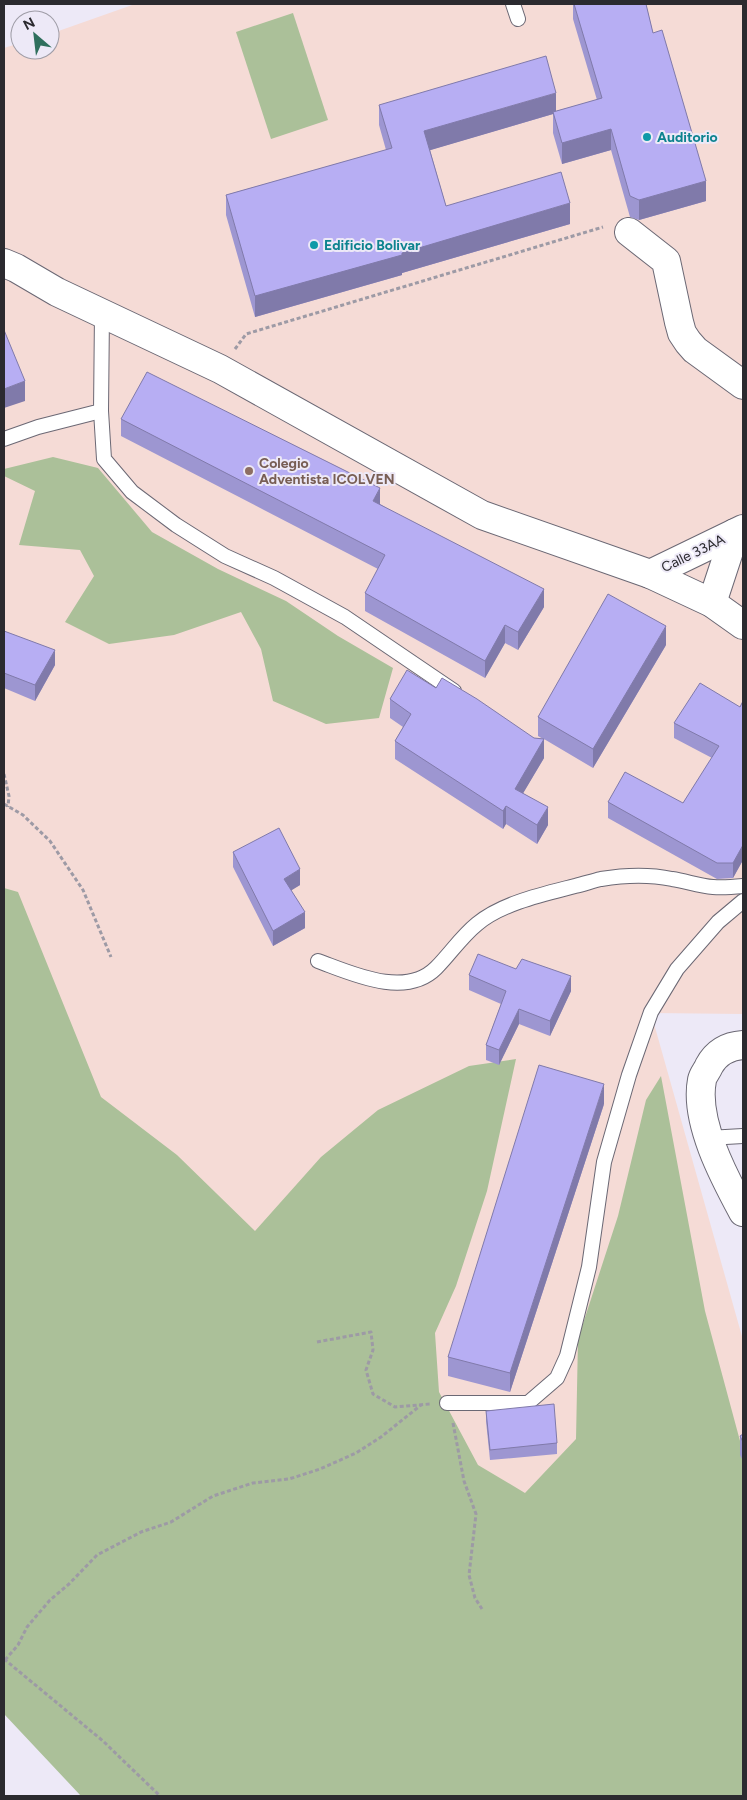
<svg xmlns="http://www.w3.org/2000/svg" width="747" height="1800" viewBox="0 0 747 1800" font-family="Figtree,sans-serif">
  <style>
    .education { fill: #f5dbd6 }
    .green { fill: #abc099 }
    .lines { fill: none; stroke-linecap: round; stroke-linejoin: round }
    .lane-casing { stroke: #6b6874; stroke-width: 16 }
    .street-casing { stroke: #6b6874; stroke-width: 30 }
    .path { stroke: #9d9aa5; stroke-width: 3; stroke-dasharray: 4 2.5; stroke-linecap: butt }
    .lane { stroke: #fff; stroke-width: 14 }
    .street { stroke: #fff; stroke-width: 28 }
    .wall { fill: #9d96d1 }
    .shaded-wall { fill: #807aaa }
    .building { fill: #b7aef3; stroke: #807aaa }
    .culture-dot { fill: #0f9aa8; stroke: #ede9f7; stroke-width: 2 }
    .education-dot { fill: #8d6e63; stroke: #ede9f7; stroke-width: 2 }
    .labels { text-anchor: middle; stroke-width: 4; stroke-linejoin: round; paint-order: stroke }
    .culture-label { font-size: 14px; font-weight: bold; fill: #0d838f; stroke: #ede9f7; text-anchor: start }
    .education-label { font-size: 14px; font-weight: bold; fill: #785e54; stroke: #ede9f7; text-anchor: start }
    .street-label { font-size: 14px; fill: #2b2a2f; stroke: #ede9f7 }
  </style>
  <rect width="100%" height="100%" fill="#ede9f7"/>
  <polygon class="education" points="135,4 743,4 743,1014 651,1013 743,1340 743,1627 4,1284 4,48 20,43 20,50 50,50 50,34"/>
  <g class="green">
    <polygon points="293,13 328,120 271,139 236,32"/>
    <polygon points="53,457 98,468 152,532 218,569 286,601 338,636 393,668 379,718 326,724 273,701 261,649 241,612 174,635 109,644 65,622 94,576 80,550 19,545 35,491 4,476 4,469"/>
    <polygon points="4,888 18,892 101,1097 177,1155 255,1231 321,1157 378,1110 469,1066 516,1059 487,1191 456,1286 435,1333 439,1392 478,1465 525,1493 576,1439 578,1339 618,1216 646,1100 661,1076 705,1311 743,1452 743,1796 81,1796 4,1714"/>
  </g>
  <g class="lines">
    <defs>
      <g id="lane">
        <polyline points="513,4 518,19"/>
        <polyline points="101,411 104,459 132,492 176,525 225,556 274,578 345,617 454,691"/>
        <polyline points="4,439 38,427 101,411 102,313"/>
        <path d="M 318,961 C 351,973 405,999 436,968 C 450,954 461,937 477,924 C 502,903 544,894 575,886 C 584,884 592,881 601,879 C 625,875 648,874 672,879 C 686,881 699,886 713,887 C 723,888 733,887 743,886"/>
        <polyline points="708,1138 743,1136"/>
        <polyline points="447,1403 528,1403 557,1378 567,1356 589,1267 604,1162 629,1075 651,1012 677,969 718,922 743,901"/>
      </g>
      <g id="street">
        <polyline points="629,232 666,261 679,322 682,333 688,342 695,350 743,385"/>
        <polyline points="4,263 16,268 57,292 220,369 482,515 650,574 712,603 743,625"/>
        <polyline points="650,574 743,529"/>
        <polyline points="712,603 735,533"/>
        <path d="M 743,1045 C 728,1046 716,1053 709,1066 C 707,1071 703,1075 702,1080 C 694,1121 724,1177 743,1212"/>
      </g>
    </defs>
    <use href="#lane" class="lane-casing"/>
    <use href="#street" class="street-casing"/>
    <g class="path">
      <polyline points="235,349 246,334 603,227"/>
      <polyline points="4,774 9,796 8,807"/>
      <polyline points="4,804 23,815 50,841 83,890 111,957"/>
      <polyline points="317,1342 371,1332 373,1350 366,1370 373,1394 395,1407 430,1404"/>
      <polyline points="453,1423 464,1481 476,1514 469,1575 475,1598 482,1609"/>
      <polyline points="4,1659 103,1741 160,1796"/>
      <polyline points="5,1660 18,1645 27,1627 50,1600 69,1584 97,1555 141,1532 171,1522 213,1496 253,1483 289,1479 320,1469 356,1453 381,1437 421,1405"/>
    </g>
    <use href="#lane" class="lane"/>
    <use href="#street" class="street"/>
  </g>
  <g class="wall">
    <polygon points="573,4 646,4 653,33 706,201 639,220 630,217 611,150 562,164 553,133 553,114 430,150 446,206 570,224 402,273 402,275 255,317 226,215 226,195 386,150 379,125 379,105 556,111 597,100 573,19"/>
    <polygon points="121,419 380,504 544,607 518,650 505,643 485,678 365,611 365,593 378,569 121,436"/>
    <polygon points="4,631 55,665 35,701 4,688"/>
    <polygon points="666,645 593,768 544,739 544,758 523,793 548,825 537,844 506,824 503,829 395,759 395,741 403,727 390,718 390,699 436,688 534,738 543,739 538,736 538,717"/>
    <polygon points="743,701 743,860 733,878 717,879 608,818 608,802 683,803 712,758 674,738 674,723 740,707"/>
    <polygon points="233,852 300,885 291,890 305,928 273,946 233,867"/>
    <polygon points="469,975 571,991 550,1036 519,1024 499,1065 486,1060 486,1045 501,1004 469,990"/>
    <polygon points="604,1104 510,1392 448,1376 448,1357"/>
    <polygon points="486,1411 557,1443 557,1454 490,1460 486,1421"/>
    <polygon points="743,1434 743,1461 740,1455 740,1436"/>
  </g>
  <g class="shaded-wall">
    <polygon points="556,93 556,113 553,112 553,114 424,152 424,131"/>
    <polygon points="611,129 611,150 562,164 562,143"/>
    <polygon points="706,181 706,201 639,220 639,200"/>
    <polygon points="570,203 570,224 402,273 402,275 255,317 255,296"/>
    <polygon points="25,381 25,401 4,408 4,389"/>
    <polygon points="380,488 380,505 373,501"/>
    <polygon points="544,589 544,607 518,650 518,632"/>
    <polygon points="505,625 505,643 485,678 485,661"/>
    <polygon points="666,626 666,645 593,768 593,749"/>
    <polygon points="55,650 55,665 35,701 35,685"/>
    <polygon points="544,739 544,758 515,807 515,789"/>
    <polygon points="506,806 506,824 503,829 503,811"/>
    <polygon points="548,807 548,825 537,844 537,825"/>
    <polygon points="743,845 743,860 733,878 733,863"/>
    <polygon points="300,869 300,885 284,895 284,879"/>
    <polygon points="305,912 305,928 273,946 273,931"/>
    <polygon points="571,976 571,991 550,1036 550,1021"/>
    <polygon points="519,1009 519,1024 499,1065 499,1050"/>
    <polygon points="604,1084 604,1104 510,1392 510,1373"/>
  </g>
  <g class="building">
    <polygon points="574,4 646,4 653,33 662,30 706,181 639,200 630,196 611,129 562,143 553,112 602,98"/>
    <polygon points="546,56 556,93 424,131 446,206 561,172 570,203 402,253 402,255 255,296 226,195 392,148 379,105"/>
    <polygon points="4,330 25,381 4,389"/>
    <polygon points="147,372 380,488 373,501 544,589 518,632 505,625 485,661 365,593 385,555 121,419"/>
    <polygon points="608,594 666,626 593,749 538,717"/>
    <polygon points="4,631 55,650 35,685 4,673"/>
    <polygon points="407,670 436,688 442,678 477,699 534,738 544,739 515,789 548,807 537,825 506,806 503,811 395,741 411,714 390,699"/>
    <polygon points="700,683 740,707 743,701 743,845 733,863 717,863 608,802 625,772 683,803 719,746 674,723"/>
    <polygon points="279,828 300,869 284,879 305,912 273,931 233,852"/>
    <polygon points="478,954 516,969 522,959 571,976 550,1021 519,1009 499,1050 486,1045 506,991 469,975"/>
    <polygon points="539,1065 604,1084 510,1373 448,1357"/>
    <polygon points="554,1404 557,1443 490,1450 486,1411"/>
    <polygon points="743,1434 743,1442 740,1436"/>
  </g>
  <g class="culture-dot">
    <circle cx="647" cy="137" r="5"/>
    <circle cx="314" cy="245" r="5"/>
  </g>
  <circle class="education-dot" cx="249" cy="471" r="5"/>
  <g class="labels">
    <g class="culture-label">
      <text x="657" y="142">Auditorio</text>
      <text x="324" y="250">Edificio Bolivar</text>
    </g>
    <g class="education-label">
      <text x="259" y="468">Colegio<tspan x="259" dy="16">Adventista ICOLVEN</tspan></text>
    </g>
    <g class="street-label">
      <text transform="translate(693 553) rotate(-26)" y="5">Calle 33AA</text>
    </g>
  </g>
  <rect width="747" height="1800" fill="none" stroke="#2b2a2f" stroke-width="10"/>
  <g transform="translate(35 35) rotate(332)"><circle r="24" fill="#ede9f7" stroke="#9f9da7"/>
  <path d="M0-4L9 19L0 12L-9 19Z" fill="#2f6f5d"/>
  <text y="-8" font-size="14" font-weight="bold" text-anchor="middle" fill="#2b2a2f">N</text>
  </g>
</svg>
